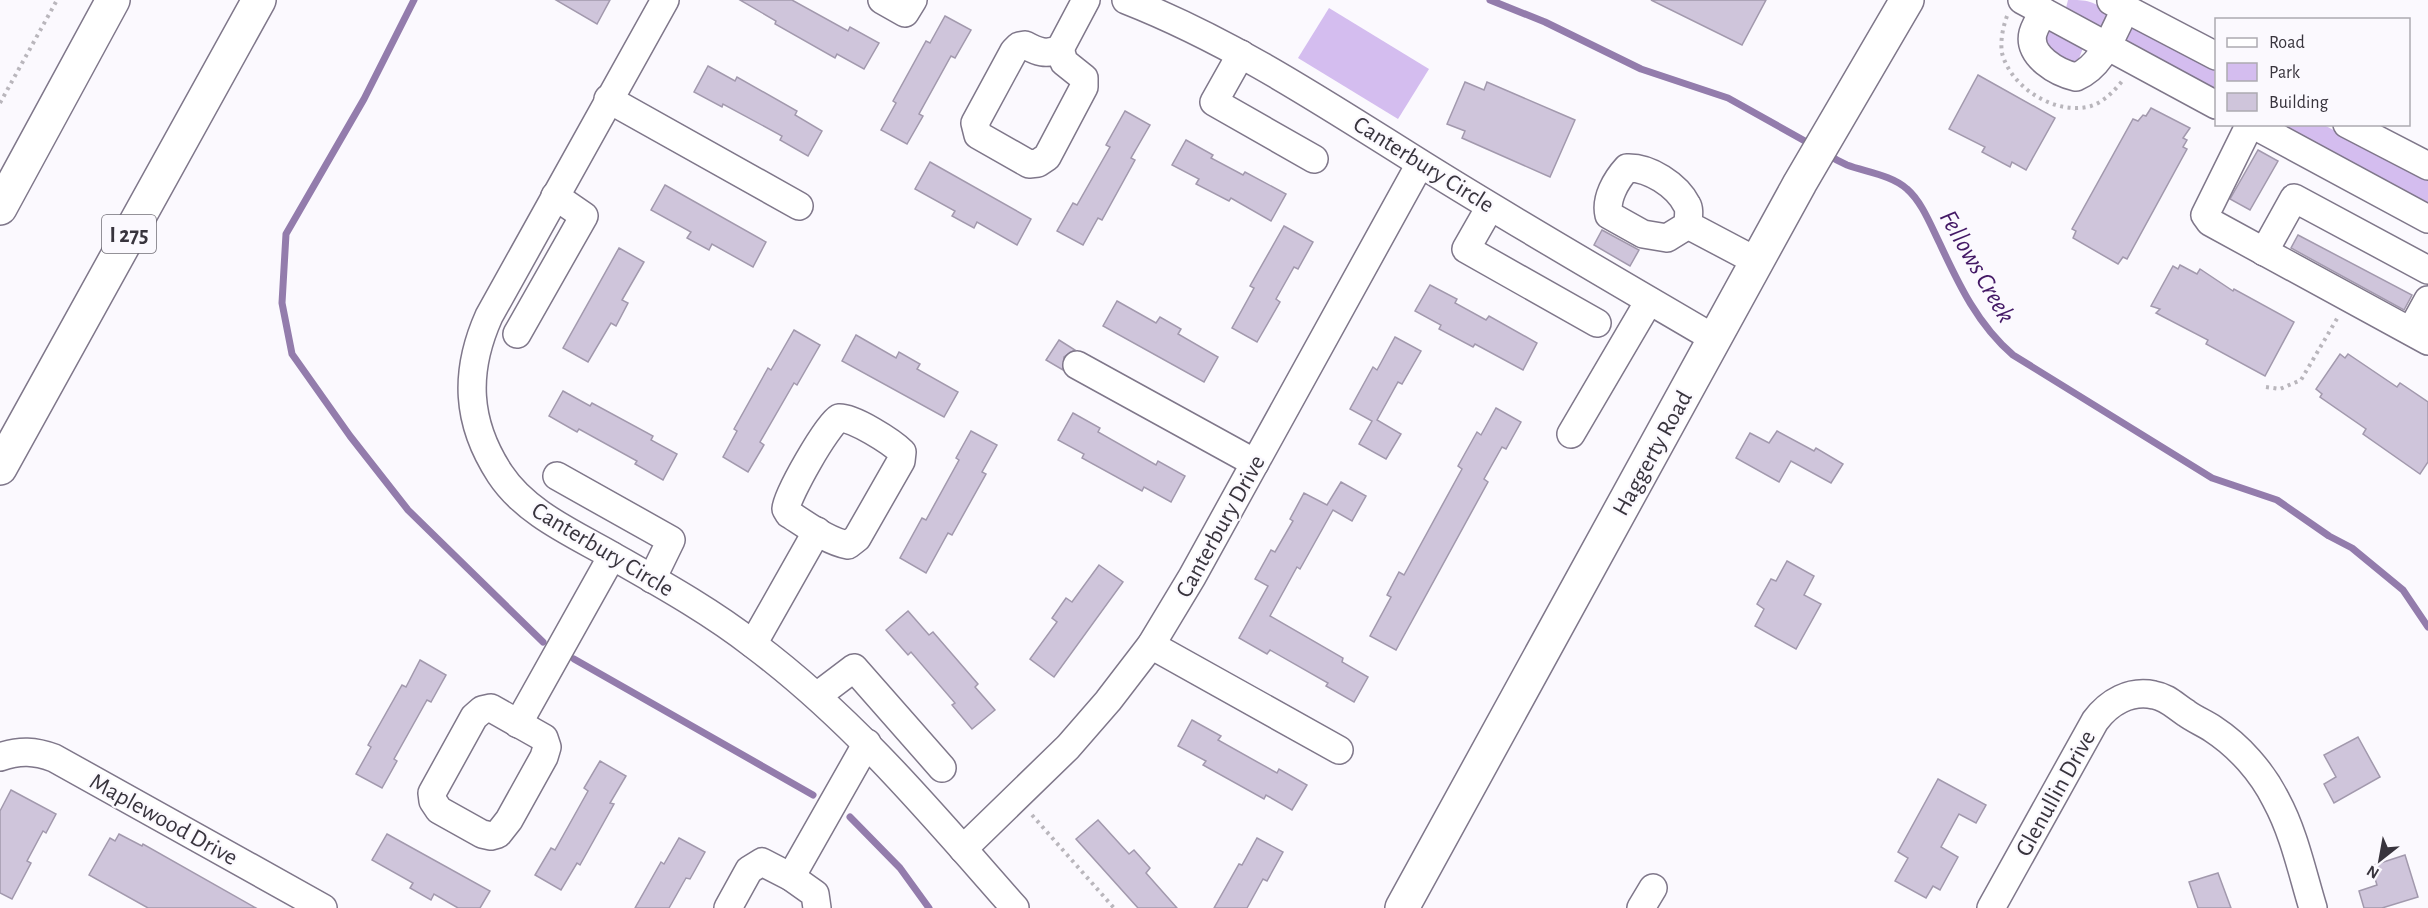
<svg xmlns="http://www.w3.org/2000/svg" width="2428" height="908" viewBox="0 0 2428 908" font-family="'Alegreya Sans',sans-serif">
  <style>
    .green { fill: #d4bdef }
    .lines { fill: none; stroke-linecap: round; stroke-linejoin: round }
    .stream { stroke: #937cac; stroke-width: 7 }
    .building { fill: #cfc5db; stroke: #a299ad; stroke-width: 1.5 }
    .minor-casing { stroke: #7f778a; stroke-width: 30 }
    .major-casing { stroke: #7f778a; stroke-width: 36 }
    .highway-casing { stroke: #7f778a; stroke-width: 36 }
    .path { stroke: #b9b6bc; stroke-width: 4; stroke-dasharray: 3 4.5; stroke-linecap: butt }
    .minor { stroke: #fff; stroke-width: 27 }
    .major { stroke: #fff; stroke-width: 33 }
    .highway { stroke: #fff; stroke-width: 33 }
    .labels { text-anchor: middle; stroke-width: 4.5; stroke-linejoin: round; paint-order: stroke }
    .shield { fill: #fbf9fe; stroke: #726f77; stroke-width: 1.5 }
    .shield-label { font-size: 22px; font-weight: bold; fill: #38343d }
    .street-label { font-size: 24px; fill: #38343d; stroke: #fbf9fe }
    .water-label { font-size: 26px; font-style: italic; fill: #431865; stroke: #fbf9fe }
  </style>
  <rect width="100%" height="100%" fill="#fbf9fe"/>
  <g class="green">
    <path d="M 2068,0 C 2085,0 2097,0 2106,15 L 2103,23 L 2097,29 L 2065,12 Z"/>
    <polygon points="1329,8 1429,69 1398,119 1298,58"/>
    <polygon points="2135,26 2216,66 2216,96 2124,40 2126,31"/>
    <polygon points="2049,30 2083,48 2078,61 2064,65 2045,45 2045,34"/>
    <polygon points="2276,125 2324,125 2428,180 2428,209"/>
  </g>
  <g class="lines">
    <g class="stream">
      <polyline points="414,0 364,99 286,234 282,303 292,354 350,436 408,510 543,642"/>
      <polyline points="1490,0 1545,22 1641,69 1728,98 1812,145"/>
      <path d="M 1827,154 C 1833,158 1840,162 1847,165 C 1866,172 1892,175 1907,189 C 1922,202 1931,226 1940,244 C 1959,285 1978,325 2013,355 L 2212,478 L 2277,500 L 2329,536 L 2352,548 L 2403,590 L 2428,627"/>
      <polyline points="574,659 813,795"/>
      <polyline points="850,817 900,868 929,908"/>
    </g>
  </g>
  <g class="building">
    <polygon points="556,0 610,0 597,24"/>
    <polygon points="740,0 792,0 848,31 850,27 879,43 864,69 837,54 835,58 775,24 776,21"/>
    <polygon points="1651,0 1766,0 1742,45"/>
    <polygon points="945,16 971,30 955,58 951,56 919,114 923,116 907,144 881,130 896,103 893,101 926,41 930,43"/>
    <polygon points="708,66 735,81 737,77 797,111 795,115 822,131 808,156 780,140 782,136 723,104 722,107 694,92"/>
    <polygon points="1978,75 2055,118 2026,170 2012,162 2010,167 1982,152 1985,147 1949,129"/>
    <polygon points="1465,82 1484,90 1487,82 1575,120 1550,177 1462,138 1465,131 1447,124"/>
    <polygon points="2151,108 2190,128 2183,138 2187,140 2183,147 2187,149 2127,259 2123,257 2118,264 2073,238 2076,231 2072,229 2133,119 2138,121 2143,115 2146,116"/>
    <polygon points="1125,111 1150,125 1131,158 1135,160 1102,220 1098,218 1083,245 1057,231 1073,203 1077,205 1110,147 1106,145"/>
    <polygon points="1186,140 1213,155 1211,158 1243,175 1245,172 1286,194 1271,221 1231,198 1229,201 1196,184 1199,179 1172,165"/>
    <polygon points="2258,150 2278,161 2250,210 2230,199"/>
    <polygon points="930,162 1031,219 1017,245 977,222 974,228 952,216 955,211 915,189"/>
    <polygon points="665,185 766,242 753,267 712,244 709,250 687,238 691,232 651,210"/>
    <polygon points="1284,226 1313,242 1298,269 1294,267 1276,299 1280,302 1257,342 1232,328 1254,288 1250,286"/>
    <polygon points="1602,230 1639,250 1630,266 1594,245"/>
    <polygon points="2298,235 2412,295 2404,310 2291,248"/>
    <polygon points="619,248 644,262 622,300 628,303 616,326 611,323 588,362 563,348"/>
    <polygon points="2180,265 2197,274 2200,269 2233,291 2234,289 2294,322 2265,376 2206,344 2208,340 2156,313 2160,309 2151,306 2173,266 2178,269"/>
    <polygon points="1430,285 1457,299 1455,303 1486,320 1489,316 1537,343 1523,370 1475,344 1473,347 1439,329 1441,325 1415,311"/>
    <polygon points="1117,301 1156,323 1160,317 1181,329 1178,334 1218,357 1204,382 1103,326"/>
    <polygon points="794,330 820,345 797,385 794,383 760,442 764,445 748,472 723,457 737,431 734,429 768,368 771,370"/>
    <polygon points="856,335 896,358 899,352 920,364 917,369 958,392 944,417 842,361"/>
    <polygon points="1395,337 1421,351 1402,384 1398,382 1377,420 1401,434 1386,459 1359,444 1372,421 1350,409 1373,367 1377,370"/>
    <polygon points="1059,340 1075,350 1064,357 1063,370 1046,360"/>
    <polygon points="2340,354 2345,358 2348,354 2397,387 2400,383 2428,402 2428,462 2420,474 2363,434 2366,429 2320,397 2322,394 2316,389"/>
    <polygon points="563,391 590,406 592,403 653,436 651,440 677,454 663,480 635,464 637,461 579,429 577,432 549,416"/>
    <polygon points="1496,408 1521,422 1506,449 1502,447 1484,479 1488,482 1396,650 1370,636 1391,597 1387,595 1399,572 1404,575 1462,469 1458,466 1477,432 1481,435"/>
    <polygon points="1073,413 1100,428 1098,432 1156,465 1158,461 1185,476 1171,502 1144,487 1142,491 1082,458 1084,454 1058,440"/>
    <polygon points="971,431 997,445 982,472 986,474 952,535 948,533 926,573 900,558 922,518 926,520 959,460 956,458"/>
    <polygon points="1777,431 1814,451 1816,448 1843,464 1831,483 1791,461 1779,482 1736,458 1750,433 1769,443"/>
    <polygon points="1341,482 1366,496 1352,521 1333,510 1300,569 1297,567 1270,616 1343,658 1342,662 1368,677 1354,702 1326,686 1328,683 1270,650 1267,654 1239,638 1268,586 1255,579 1271,550 1275,552 1293,521 1290,519 1304,493 1327,505"/>
    <polygon points="1787,561 1814,576 1804,595 1821,604 1796,649 1755,626 1764,609 1757,604 1771,579 1776,581"/>
    <polygon points="1099,565 1123,582 1054,677 1030,659 1057,622 1052,618 1066,598 1072,602"/>
    <polygon points="908,611 929,635 933,632 978,684 975,687 995,710 972,729 952,705 955,703 911,652 908,655 886,630"/>
    <polygon points="420,660 446,675 431,702 427,700 394,759 397,761 382,788 356,774 371,747 368,745 402,685 406,687"/>
    <polygon points="1192,720 1221,736 1218,740 1277,773 1279,769 1307,785 1292,810 1266,795 1264,799 1203,765 1206,761 1178,746"/>
    <polygon points="2358,737 2380,777 2334,803 2324,784 2336,777 2324,755"/>
    <polygon points="600,761 626,776 610,803 614,804 580,865 577,863 561,890 535,875 551,848 555,850 588,791 584,788"/>
    <polygon points="1938,779 1986,805 1976,823 1959,814 1941,847 1958,857 1940,890 1933,886 1926,898 1895,881 1908,858 1898,852"/>
    <polygon points="11,790 56,814 46,833 43,831 27,861 31,863 12,899 0,893 0,811"/>
    <polygon points="1098,820 1129,854 1134,850 1150,868 1146,873 1177,908 1138,908 1076,839"/>
    <polygon points="119,834 142,846 143,844 256,908 148,908 89,875 110,838 115,841"/>
    <polygon points="387,834 490,891 480,908 458,908 434,894 431,900 410,888 413,883 372,860"/>
    <polygon points="679,838 705,852 690,879 686,878 669,908 635,908 661,862 664,864"/>
    <polygon points="1257,838 1283,852 1267,881 1263,879 1247,908 1214,908 1239,864 1242,865"/>
    <polygon points="2405,855 2418,897 2382,908 2364,908 2359,891 2377,885 2371,866"/>
    <polygon points="2218,873 2231,908 2198,908 2189,882"/>
  </g>
  <g class="lines">
    <defs>
      <g id="minor">
        <path d="M 665,0 L 489,316 C 464,372 466,422 500,474 C 525,512 570,532 609,554 C 658,582 709,610 754,645 C 854,720 933,815 1015,908"/>
        <polyline points="882,0 905,13 913,0"/>
        <path d="M 1126,0 C 1233,42 1327,105 1423,165 C 1519,225 1618,282 1715,339"/>
        <polyline points="2022,0 2216,105"/>
        <polyline points="2111,1 2216,56"/>
        <path d="M 2044,12 C 2040,18 2035,26 2033,33 C 2027,56 2058,73 2076,77 C 2103,66 2113,32 2126,8"/>
        <path d="M 1025,45 C 1038,52 1046,55 1060,49 L 1064,62 L 1084,78 L 1084,87 L 1047,157 L 1038,163 L 1029,164 L 978,135 L 975,123 L 1014,51 L 1019,46 Z"/>
        <polyline points="1060,49 1086,0"/>
        <polyline points="1241,54 1214,102 1314,159"/>
        <polyline points="608,99 799,206"/>
        <polyline points="2250,124 2205,215 2210,222 2428,341"/>
        <polyline points="2252,124 2428,219"/>
        <polyline points="2347,124 2428,166"/>
        <polyline points="1490,207 1466,249 1597,323"/>
        <path d="M 1688,225 C 1688,218 1690,210 1687,205 C 1677,185 1649,167 1627,168 C 1616,180 1605,199 1609,215 L 1643,234 L 1667,238 L 1688,225 L 1758,262"/>
        <polyline points="2264,252 2294,198 2428,270"/>
        <polyline points="2411,331 2428,300"/>
        <polyline points="517,334 584,216 555,196"/>
        <polyline points="1077,365 1255,463"/>
        <path d="M 839,418 C 853,417 892,442 902,452 L 901,461 L 857,538 L 848,545 C 827,541 807,525 789,514 L 786,509 C 787,495 827,425 839,418 Z"/>
        <polyline points="1571,434 1649,301"/>
        <polyline points="557,476 671,540 652,579"/>
        <polyline points="753,644 817,531"/>
        <polyline points="1151,645 1339,750"/>
        <polyline points="817,696 854,668 942,768"/>
        <polygon points="491,708 544,738 547,747 544,757 509,820 498,834 491,836 482,834 439,810 433,801 432,793 474,717 482,710"/>
        <polyline points="518,724 612,556"/>
        <path d="M 0,757 C 20,750 35,751 54,758 L 323,908"/>
        <polyline points="963,849 1068,747 1108,701 1151,645 1192,577 1420,164"/>
        <polyline points="791,877 867,743"/>
        <polyline points="728,908 749,870 762,862 791,877 815,894 817,908"/>
        <polyline points="1641,908 1653,888"/>
        <path d="M 1991,908 L 2095,721 C 2109,702 2130,690 2154,695 C 2167,697 2175,706 2186,713 C 2194,719 2204,723 2213,729 C 2239,746 2262,772 2276,800 C 2294,833 2302,872 2313,908"/>
      </g>
      <polyline id="major" points="1402,908 1800,183 1907,0"/>
      <g id="highway">
        <polyline points="0,208 113,0"/>
        <polyline points="0,468 259,0"/>
      </g>
    </defs>
    <use href="#minor" class="minor-casing"/>
    <use href="#major" class="major-casing"/>
    <use href="#highway" class="highway-casing"/>
    <g class="path">
      <path d="M 2007,16 C 2003,27 2000,41 2002,53 C 2011,88 2056,116 2091,106 C 2104,102 2115,90 2123,80"/>
      <polyline points="0,103 57,0"/>
      <polyline points="2266,387 2280,389 2301,380 2338,317"/>
      <polyline points="1032,815 1114,908"/>
    </g>
    <use href="#minor" class="minor"/>
    <use href="#major" class="major"/>
    <use href="#highway" class="highway"/>
  </g>
  <g class="labels">
    <rect class="shield" x="102" y="215" width="54" height="38" rx="4.5"/>
    <g class="shield-label">
      <text x="129" y="242">I 275</text>
    </g>
    <g class="street-label">
      <text transform="translate(1424 164) rotate(32)" y="8">Canterbury Circle</text>
      <text transform="translate(1652 453) rotate(-61)" y="8">Haggerty Road</text>
      <text transform="translate(1220 526) rotate(-61)" y="8">Canterbury Drive</text>
      <text transform="translate(603 549) rotate(31)" y="8">Canterbury Circle</text>
      <text transform="translate(2055 793) rotate(-61)" y="8">Glenullin Drive</text>
      <text transform="translate(164 819) rotate(29)" y="8">Maplewood Drive</text>
    </g>
    <g class="water-label">
      <text transform="translate(1978 266) rotate(60)" y="9">Fellows Creek</text>
    </g>
  </g>
  <rect x="2215" y="18" width="195" height="108" fill="#fbf9fe" stroke="#adaab1" stroke-width="1.5"/>
  <rect x="2227" y="38" width="30" height="9" fill="#ffffff" stroke="#adaab1" stroke-width="1.5"/>
  <text x="2269" y="48" font-size="18" fill="#38343d">Road</text>
  <rect x="2227" y="63" width="30" height="18" fill="#d4bdef" stroke="#adaab1" stroke-width="1.5"/>
  <text x="2269" y="78" font-size="18" fill="#38343d">Park</text>
  <rect x="2227" y="93" width="30" height="18" fill="#cfc5db" stroke="#adaab1" stroke-width="1.5"/>
  <text x="2269" y="108" font-size="18" fill="#38343d">Building</text>
  <g transform="translate(2380 860) rotate(211)" stroke="#fbf9fe" stroke-width="4.5" paint-order="stroke">
  <path d="M0-4.5L10 22L0 15L-10 22Z" fill="#38343d"/>
  <text y="-9" font-size="16" font-weight="bold" text-anchor="middle" fill="#38343d">N</text>
  </g>
</svg>
